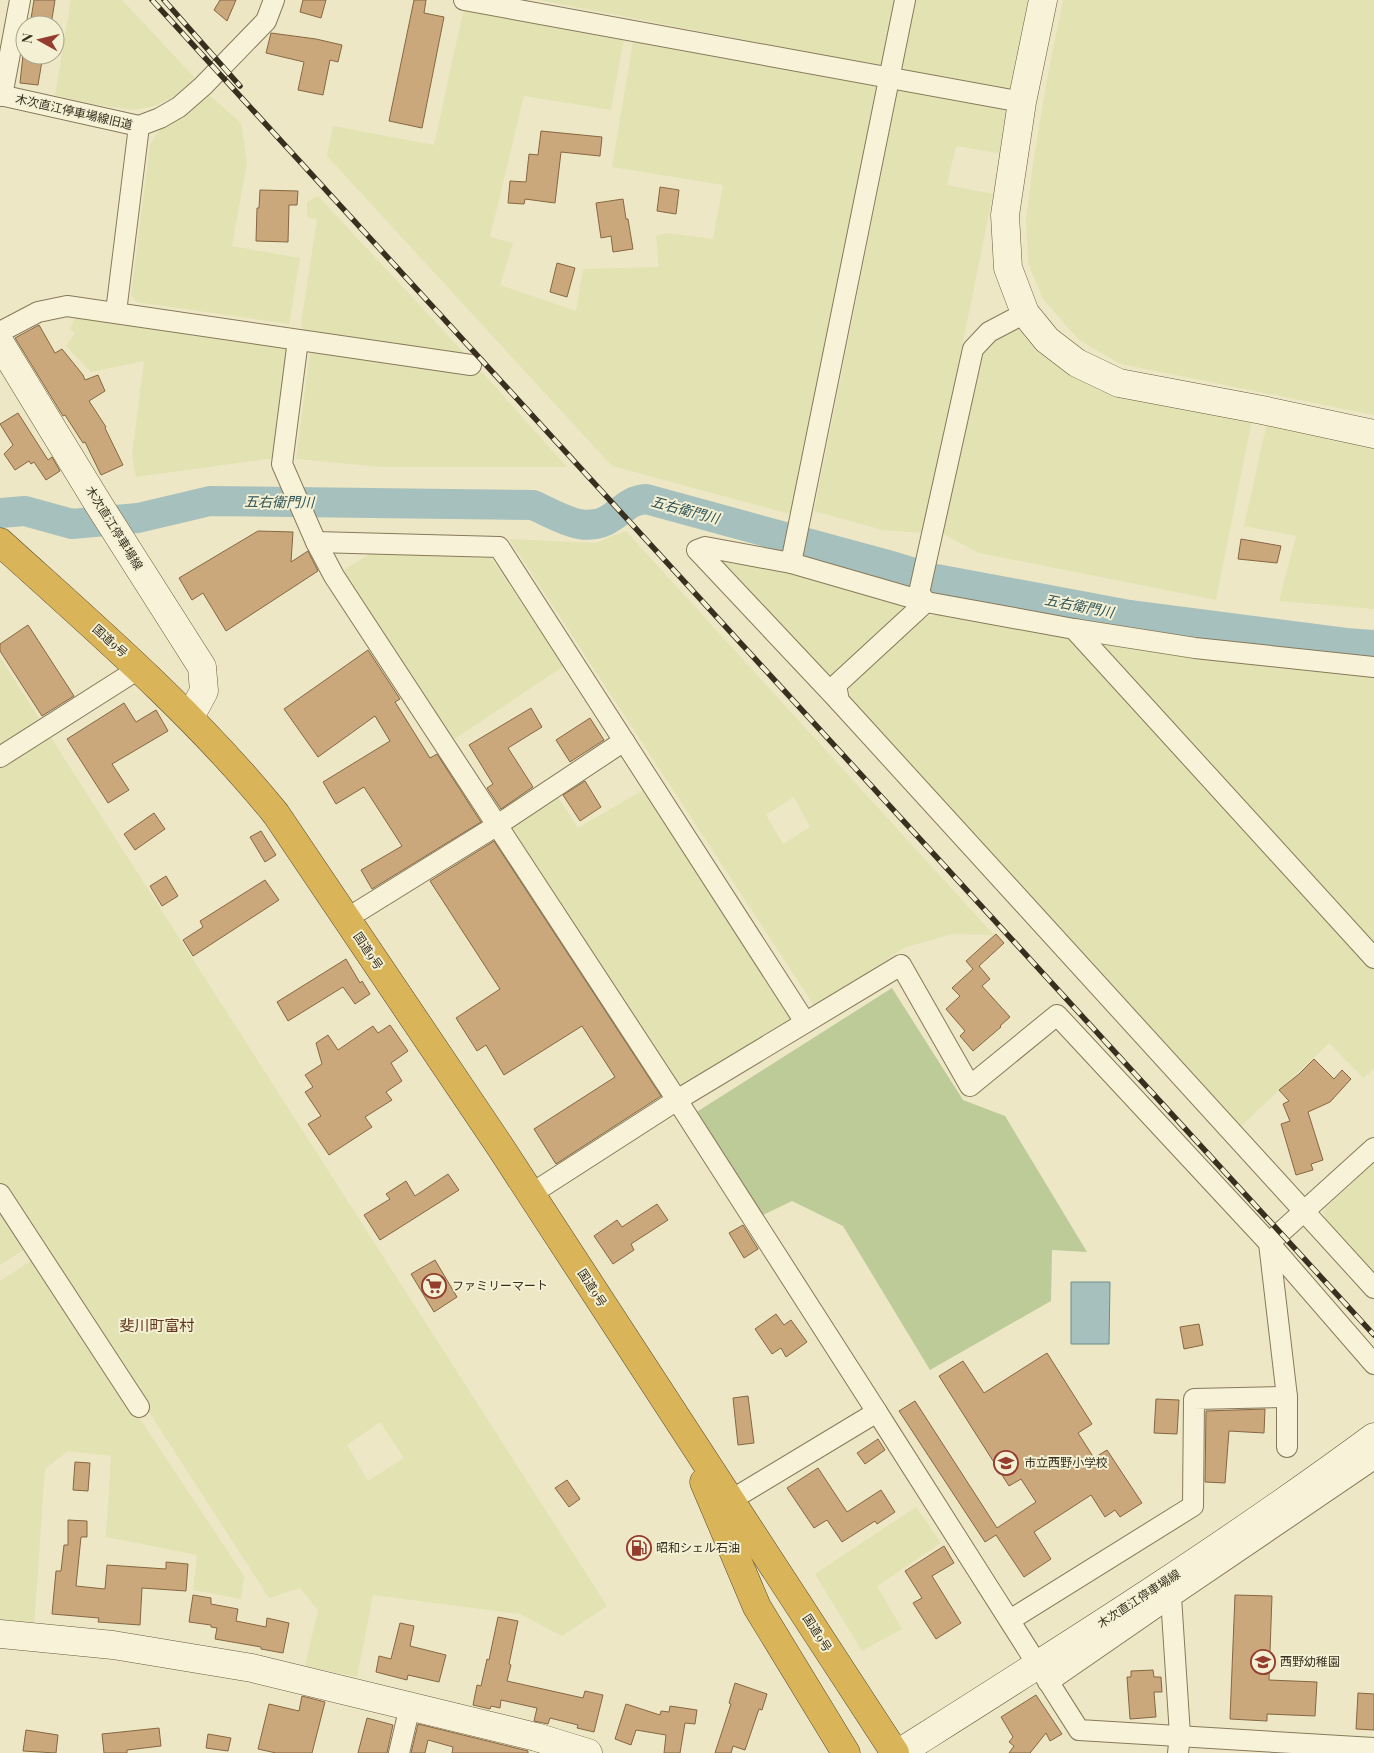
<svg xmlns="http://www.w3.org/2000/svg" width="1374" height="1753" viewBox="0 0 1374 1753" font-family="'Playfair Display','Noto Sans JP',serif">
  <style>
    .farmland { fill: #e2e2b2; fill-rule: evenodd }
    .green { fill: #bdcb99 }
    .water { fill: #a6c0bd; stroke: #6d8e8b }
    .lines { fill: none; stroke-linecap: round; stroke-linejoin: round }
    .river { stroke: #a6c0bd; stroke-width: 30 }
    .building { fill: #caa87c; stroke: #866742 }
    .street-casing { stroke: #87795b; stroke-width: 22 }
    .secondary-casing { stroke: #695a3e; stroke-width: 29 }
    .highway-casing { stroke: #55472f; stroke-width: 29 }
    .street { stroke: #f8f3d8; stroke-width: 20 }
    .secondary { stroke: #f8f3d8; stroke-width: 28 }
    .highway { stroke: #d9b458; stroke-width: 28 }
    .rail-casing { stroke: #382f1f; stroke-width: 5.5 }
    .rail { stroke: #f4f0d4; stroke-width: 4; stroke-dasharray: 11; stroke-linecap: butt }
    .labels { text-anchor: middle; stroke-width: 4; stroke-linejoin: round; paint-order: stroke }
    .street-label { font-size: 12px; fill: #382f1f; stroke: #f4f0d4 }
    .poi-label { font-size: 12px; fill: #382f1f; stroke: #f4f0d4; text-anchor: start }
    .water-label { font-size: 14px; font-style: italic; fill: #2f5357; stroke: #f4f0d4 }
    .quarter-label { font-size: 15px; fill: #63381f; stroke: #f4f0d4 }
  </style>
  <rect width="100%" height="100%" fill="#ede7c5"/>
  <g class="farmland">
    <polygon points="71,0 122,0 195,78 173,97 154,106 134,110 92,104 55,95"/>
    <polygon points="539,0 897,0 884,67"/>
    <polygon points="916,0 1032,0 1014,93 902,71"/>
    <polygon points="1063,0 1374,0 1374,415 1121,364 1079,340 1043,299 1028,263 1026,220 1032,170 1046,84"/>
    <polygon points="465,3 624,38 611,110 524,96 490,237 513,243 500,285 576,311 583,269 659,267 656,236 667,233 713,239 723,185 612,167 633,42 644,35 879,82 794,515 612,466 327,156 333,126 434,145"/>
    <polygon points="899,85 1004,105 1010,112 1002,154 956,146 947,185 993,194 924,533 883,530 814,511"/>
    <polygon points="209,95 241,123 247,163 232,246 300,258 289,324 136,302 131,295 150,144 164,123 180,117"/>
    <polygon points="318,196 467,356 304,331 301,324 317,219 307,217 307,202"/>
    <polygon points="77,314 283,342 290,350 274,458 136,477 132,455 144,361 91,372 66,346 75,333 70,329"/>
    <polygon points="1013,325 1023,327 1039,350 1249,421 1251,425 1216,600 979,553 940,532 978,355 986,343"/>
    <polygon points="310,351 483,373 567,467 383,467 296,459"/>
    <polygon points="1267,423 1374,444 1374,609 1279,601 1296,536 1244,526"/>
    <path d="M 626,531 L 994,935 L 952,934 L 904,948 L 815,1007 L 509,539 L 595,543 ZM 794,797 L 810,827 L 783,844 L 766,815 Z"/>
    <polygon points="373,552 491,558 564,666 450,742 339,573"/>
    <polygon points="713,556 796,570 911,605 829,679"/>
    <polygon points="936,614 1069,636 1374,968 1374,1069 1363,1078 1329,1043 1241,1126 850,699 849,687 920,620"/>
    <polygon points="1099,640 1374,674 1374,948 1097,645"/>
    <polygon points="0,657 42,723 0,750"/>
    <path d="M 48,733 L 607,1606 L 562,1636 L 520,1614 L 373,1595 L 357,1677 L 305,1666 L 318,1610 L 300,1588 L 269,1598 L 0,1181 L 0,765 ZM 380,1422 L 404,1458 L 368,1481 L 347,1445 Z"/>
    <polygon points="645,789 793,1022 679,1095 508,827 556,794 578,828"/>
    <polygon points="1374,1162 1374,1273 1330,1226 1323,1211"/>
    <polygon points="0,1205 28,1247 0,1265"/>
    <polygon points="34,1259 244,1576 241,1599 193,1590 197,1555 106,1537 111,1456 68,1451 45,1469 34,1625 0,1620 0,1281"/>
    <polygon points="916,1507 941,1543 877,1586 902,1629 862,1651 815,1574"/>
  </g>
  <polygon class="green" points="892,988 963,1100 1005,1116 1087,1252 1052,1250 1051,1301 930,1370 843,1226 792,1201 763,1215 695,1113"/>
  <polygon class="water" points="1071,1282 1110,1282 1109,1344 1071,1344"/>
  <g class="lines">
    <path class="river" d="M 0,513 L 25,511 L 72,524 L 138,518 L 210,501 L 533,505 C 558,516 586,536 612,517 C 626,508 628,501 646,499 L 895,567 L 931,578 L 1129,615 L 1346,643 L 1374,645"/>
  </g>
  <g class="building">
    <polygon points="34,0 55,0 51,25 30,25"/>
    <polygon points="220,0 236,0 227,21 214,10"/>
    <polygon points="303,0 326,0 321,18 300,12"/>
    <polygon points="414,0 426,0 424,13 444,17 422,128 389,121"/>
    <polygon points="271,33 316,39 342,45 338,62 330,60 323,95 298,90 304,62 266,53"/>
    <polygon points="23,55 43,55 38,85 20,83"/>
    <polygon points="541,131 602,137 600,156 561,152 555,203 525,199 524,204 508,203 510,181 526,182 529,154 538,155"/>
    <polygon points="660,187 679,190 676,214 657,211"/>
    <polygon points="260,190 298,191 297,205 289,205 288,242 256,241 257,208 259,208"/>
    <polygon points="623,199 626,219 628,219 633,249 613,252 611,236 601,238 596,203"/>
    <polygon points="557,263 575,268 567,297 550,292"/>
    <polygon points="39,325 55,353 62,349 83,375 85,380 98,375 105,391 89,401 106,427 105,428 123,465 101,475 85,442 83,443 65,415 63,416 15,338"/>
    <polygon points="18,413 48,460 52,457 60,471 46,480 34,462 31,464 29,461 15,470 4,454 13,445 0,424"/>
    <polygon points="258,531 293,532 291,562 308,551 318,571 226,631 203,593 192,600 179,578"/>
    <polygon points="1241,539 1281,546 1277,563 1238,559"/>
    <polygon points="28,625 74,696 42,716 0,651 0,644"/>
    <polygon points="368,650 400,699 395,702 430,758 437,754 481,822 372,889 361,870 402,846 364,787 336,804 323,782 390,741 375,716 318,757 284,709"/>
    <polygon points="124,703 136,722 156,710 168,731 112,764 129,790 108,803 67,739"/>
    <polygon points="531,708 542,727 508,748 533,787 501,809 487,788 493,784 469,745"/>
    <polygon points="590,718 604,740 570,762 556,740"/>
    <polygon points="585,781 601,807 580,821 563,795"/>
    <polygon points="154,813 165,829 135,850 124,834"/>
    <polygon points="261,831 276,855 265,862 250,837"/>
    <polygon points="494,841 661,1096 556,1164 534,1129 615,1077 582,1026 504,1075 486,1045 477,1051 456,1018 500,989 430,881"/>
    <polygon points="166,876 178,896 162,906 150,886"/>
    <polygon points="265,880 279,900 193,956 183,940 203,927 200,921"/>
    <polygon points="996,934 1004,943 979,966 990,979 982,986 1010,1017 1000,1026 1001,1027 973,1051 960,1036 965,1031 946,1009 960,996 952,988 973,969 966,961"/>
    <polygon points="346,959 360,983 362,981 370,994 355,1004 343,987 288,1021 277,1002"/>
    <polygon points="390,1025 408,1051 391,1063 402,1081 386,1092 392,1100 365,1117 372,1127 329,1155 308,1124 321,1116 305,1092 313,1087 305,1075 322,1064 316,1043 328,1035 338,1050 373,1026 378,1033"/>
    <polygon points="1314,1059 1334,1079 1342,1070 1351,1079 1330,1102 1308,1112 1323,1160 1311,1164 1313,1170 1296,1175 1281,1124 1290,1121 1283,1104 1289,1101 1279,1090 1299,1074"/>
    <polygon points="448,1174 459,1190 380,1240 364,1215 390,1199 386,1194 406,1181 415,1196"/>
    <polygon points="657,1204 668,1220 631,1244 634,1250 613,1264 594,1236 617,1220 622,1227"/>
    <polygon points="743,1225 758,1249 744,1258 729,1233"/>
    <polygon points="435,1260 457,1297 434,1312 411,1274"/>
    <polygon points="776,1314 784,1325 791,1320 807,1342 786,1357 781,1348 772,1354 755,1329"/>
    <polygon points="1199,1324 1203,1345 1184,1349 1180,1327"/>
    <polygon points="1047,1353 1092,1424 1078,1433 1094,1458 1107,1450 1142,1503 1120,1517 1115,1510 1105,1517 1091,1495 1034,1532 1051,1559 1024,1577 996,1535 985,1542 899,1411 915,1401 997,1528 1036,1502 1021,1479 1009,1486 939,1376 963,1361 984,1393"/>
    <polygon points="748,1396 754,1443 738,1445 733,1398"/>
    <polygon points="1156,1399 1179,1400 1177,1434 1154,1433"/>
    <polygon points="1265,1409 1264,1433 1229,1431 1225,1483 1205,1482 1206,1411"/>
    <polygon points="878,1439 885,1450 865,1464 857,1453"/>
    <polygon points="75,1462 90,1463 88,1491 73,1490"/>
    <polygon points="818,1468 847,1512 881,1490 895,1512 877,1524 875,1521 842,1542 827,1520 814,1528 787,1488"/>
    <polygon points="567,1480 580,1499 569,1507 555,1488"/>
    <polygon points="68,1520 87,1521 87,1537 81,1537 76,1586 105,1589 107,1565 166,1569 166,1562 188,1564 186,1591 142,1588 140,1625 98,1622 99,1618 52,1614 56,1571 61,1571 64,1545 68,1545"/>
    <polygon points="944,1546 954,1563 932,1576 961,1623 936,1639 913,1603 922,1598 905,1571"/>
    <polygon points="193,1595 211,1598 211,1604 238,1609 236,1621 266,1627 267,1618 289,1623 283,1653 261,1649 261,1647 215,1639 217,1628 211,1627 211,1625 189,1622"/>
    <polygon points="1235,1595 1272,1596 1269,1680 1317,1682 1315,1716 1267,1714 1267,1721 1230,1719"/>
    <polygon points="498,1617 518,1621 509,1664 511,1665 507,1681 583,1698 585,1691 603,1695 594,1732 577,1728 578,1725 550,1718 548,1724 534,1721 537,1708 501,1700 500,1708 491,1706 490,1709 473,1705 477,1685 481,1686 487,1659 489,1660"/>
    <polygon points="400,1623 414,1626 410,1646 446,1655 439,1682 408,1675 407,1680 376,1672 379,1656 391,1659"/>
    <polygon points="1153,1670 1154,1677 1161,1677 1162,1692 1154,1692 1156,1717 1130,1719 1127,1677 1131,1677 1131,1671"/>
    <polygon points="735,1683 767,1694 762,1710 759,1709 745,1750 733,1746 731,1753 715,1753 731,1704 729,1703"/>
    <polygon points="1358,1693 1374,1694 1374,1730 1356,1729"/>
    <polygon points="1036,1695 1062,1734 1050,1741 1046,1733 1030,1753 1009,1753 1014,1746 1009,1742 1013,1737 1001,1717"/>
    <polygon points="302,1696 325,1702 312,1753 276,1753 258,1749 269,1704 299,1711"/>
    <polygon points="626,1704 660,1715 661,1711 669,1712 670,1706 697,1710 695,1724 685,1723 680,1753 664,1753 666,1735 636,1730 631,1745 615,1739"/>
    <polygon points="367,1718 393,1725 387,1753 358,1753"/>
    <polygon points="418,1724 528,1751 528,1753 452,1753 453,1747 428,1740 425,1753 411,1753"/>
    <polygon points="159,1728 161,1746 127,1750 127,1753 104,1753 102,1734"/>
    <polygon points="26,1730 58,1735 56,1753 23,1751"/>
    <polygon points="208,1734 231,1738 228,1751 206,1748"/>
  </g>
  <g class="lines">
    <defs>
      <g id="street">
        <polyline points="464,0 1022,102"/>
        <polyline points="905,0 791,563 926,602 1074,629 1195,648 1374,667"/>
        <polyline points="0,95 139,126 160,118 179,107 203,86 266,21 274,0"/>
        <polyline points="2,96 20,0"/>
        <polyline points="116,312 139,126"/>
        <polyline points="1025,313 989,332 973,349 919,593 926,602 836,685 839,701 1374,1288"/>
        <polyline points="0,332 38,312 67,306 471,365"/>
        <polyline points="298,340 282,464 316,542 499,547 805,1022"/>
        <polyline points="316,542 334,576 677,1100 877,1412"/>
        <polyline points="791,563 705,547 697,550 839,701"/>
        <polyline points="1074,629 1374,958"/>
        <polyline points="0,757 140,668"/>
        <polyline points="346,919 496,826 624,741"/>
        <polyline points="0,1194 139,1407"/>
        <polyline points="531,1194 677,1100 901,965 970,1086 1057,1015 1269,1243 1374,1364"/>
        <polyline points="1269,1243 1287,1397 1287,1447"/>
        <polyline points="1269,1243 1374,1148"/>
        <polyline points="731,1500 877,1412 1079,1730 1374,1748"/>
        <polyline points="1010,1620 1193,1506 1194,1399 1287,1397"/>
        <polyline points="1048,1682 1171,1597"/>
        <polyline points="399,1753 410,1706"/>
        <polyline points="1178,1753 1180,1735 1171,1597 1374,1459"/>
      </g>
      <g id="secondary">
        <polyline points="1043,0 1022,102 1005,215 1008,268 1025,313 1047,340 1077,363 1119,383 1262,410 1374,434"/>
        <polyline points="0,343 99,505 202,667 204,691 190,717"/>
        <polyline points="0,1634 113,1645 252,1668 536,1737 588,1753"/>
        <path d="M 899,1753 C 1060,1651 1221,1550 1374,1437"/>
      </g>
      <g id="highway">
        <path d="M 0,542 C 96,629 194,713 276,814 L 501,1148 L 895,1753"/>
        <polyline points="704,1482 757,1607 846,1753"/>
      </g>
    </defs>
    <use href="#street" class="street-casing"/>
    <use href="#secondary" class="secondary-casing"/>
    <use href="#highway" class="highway-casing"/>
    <use href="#street" class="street"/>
    <use href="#secondary" class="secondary"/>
    <use href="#highway" class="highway"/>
    <defs>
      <g id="rail">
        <polyline points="152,0 1374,1335"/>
        <polyline points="164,0 240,86"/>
      </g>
    </defs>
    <use href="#rail" class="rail-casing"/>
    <use href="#rail" class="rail"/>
  </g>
  <defs>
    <symbol id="supermarket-ring" viewBox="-11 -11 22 22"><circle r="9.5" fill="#f4f0d4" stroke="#943c2d" stroke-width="1.5"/><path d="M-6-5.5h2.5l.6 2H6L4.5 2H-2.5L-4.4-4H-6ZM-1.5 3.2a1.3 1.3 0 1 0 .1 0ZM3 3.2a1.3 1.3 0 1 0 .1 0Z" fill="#943c2d"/></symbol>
    <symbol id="school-ring" viewBox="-11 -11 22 22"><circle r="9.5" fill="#f4f0d4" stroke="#943c2d" stroke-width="1.5"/><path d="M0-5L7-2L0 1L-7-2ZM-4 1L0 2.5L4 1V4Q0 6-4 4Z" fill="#943c2d"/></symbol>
    <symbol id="fuel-ring" viewBox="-11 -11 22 22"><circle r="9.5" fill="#f4f0d4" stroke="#943c2d" stroke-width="1.5"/><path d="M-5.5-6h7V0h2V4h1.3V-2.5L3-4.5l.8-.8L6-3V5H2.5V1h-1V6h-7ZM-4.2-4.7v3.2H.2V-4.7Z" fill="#943c2d"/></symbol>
  </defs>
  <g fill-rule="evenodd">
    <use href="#supermarket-ring" x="420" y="1272" width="28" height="28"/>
    <use href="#school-ring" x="992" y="1449" width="28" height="28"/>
    <use href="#fuel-ring" x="625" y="1534" width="28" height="28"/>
    <use href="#school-ring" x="1249" y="1648" width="28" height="28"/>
  </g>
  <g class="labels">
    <g class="street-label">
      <text transform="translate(74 112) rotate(13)" y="4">木次直江停車場線旧道</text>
      <text transform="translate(114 528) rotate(58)" y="4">木次直江停車場線</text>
      <text transform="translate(110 641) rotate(42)" y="4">国道9号</text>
      <text transform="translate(368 951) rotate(56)" y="4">国道9号</text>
      <text transform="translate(592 1288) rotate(57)" y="4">国道9号</text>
      <text transform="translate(1139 1599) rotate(-33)" y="4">木次直江停車場線</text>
      <text transform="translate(817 1633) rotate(57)" y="4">国道9号</text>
    </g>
    <g class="poi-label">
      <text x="452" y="1290">ファミリーマート</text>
      <text x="1024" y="1467">市立西野小学校</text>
      <text x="656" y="1552">昭和シェル石油</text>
      <text x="1280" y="1666">西野幼稚園</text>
    </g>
    <g class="water-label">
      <text transform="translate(279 502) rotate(1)" y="5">五右衛門川</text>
      <text transform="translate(685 510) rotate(15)" y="5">五右衛門川</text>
      <text transform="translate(1079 606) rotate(11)" y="5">五右衛門川</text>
    </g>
    <g class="quarter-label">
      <text x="157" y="1331">斐川町富村</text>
    </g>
  </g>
  <g transform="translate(40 40) rotate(278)"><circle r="24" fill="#f4f0d4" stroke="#a9a38c"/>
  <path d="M0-4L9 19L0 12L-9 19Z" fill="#943c2d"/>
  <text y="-8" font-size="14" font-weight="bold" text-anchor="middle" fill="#382f1f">N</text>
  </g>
</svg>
